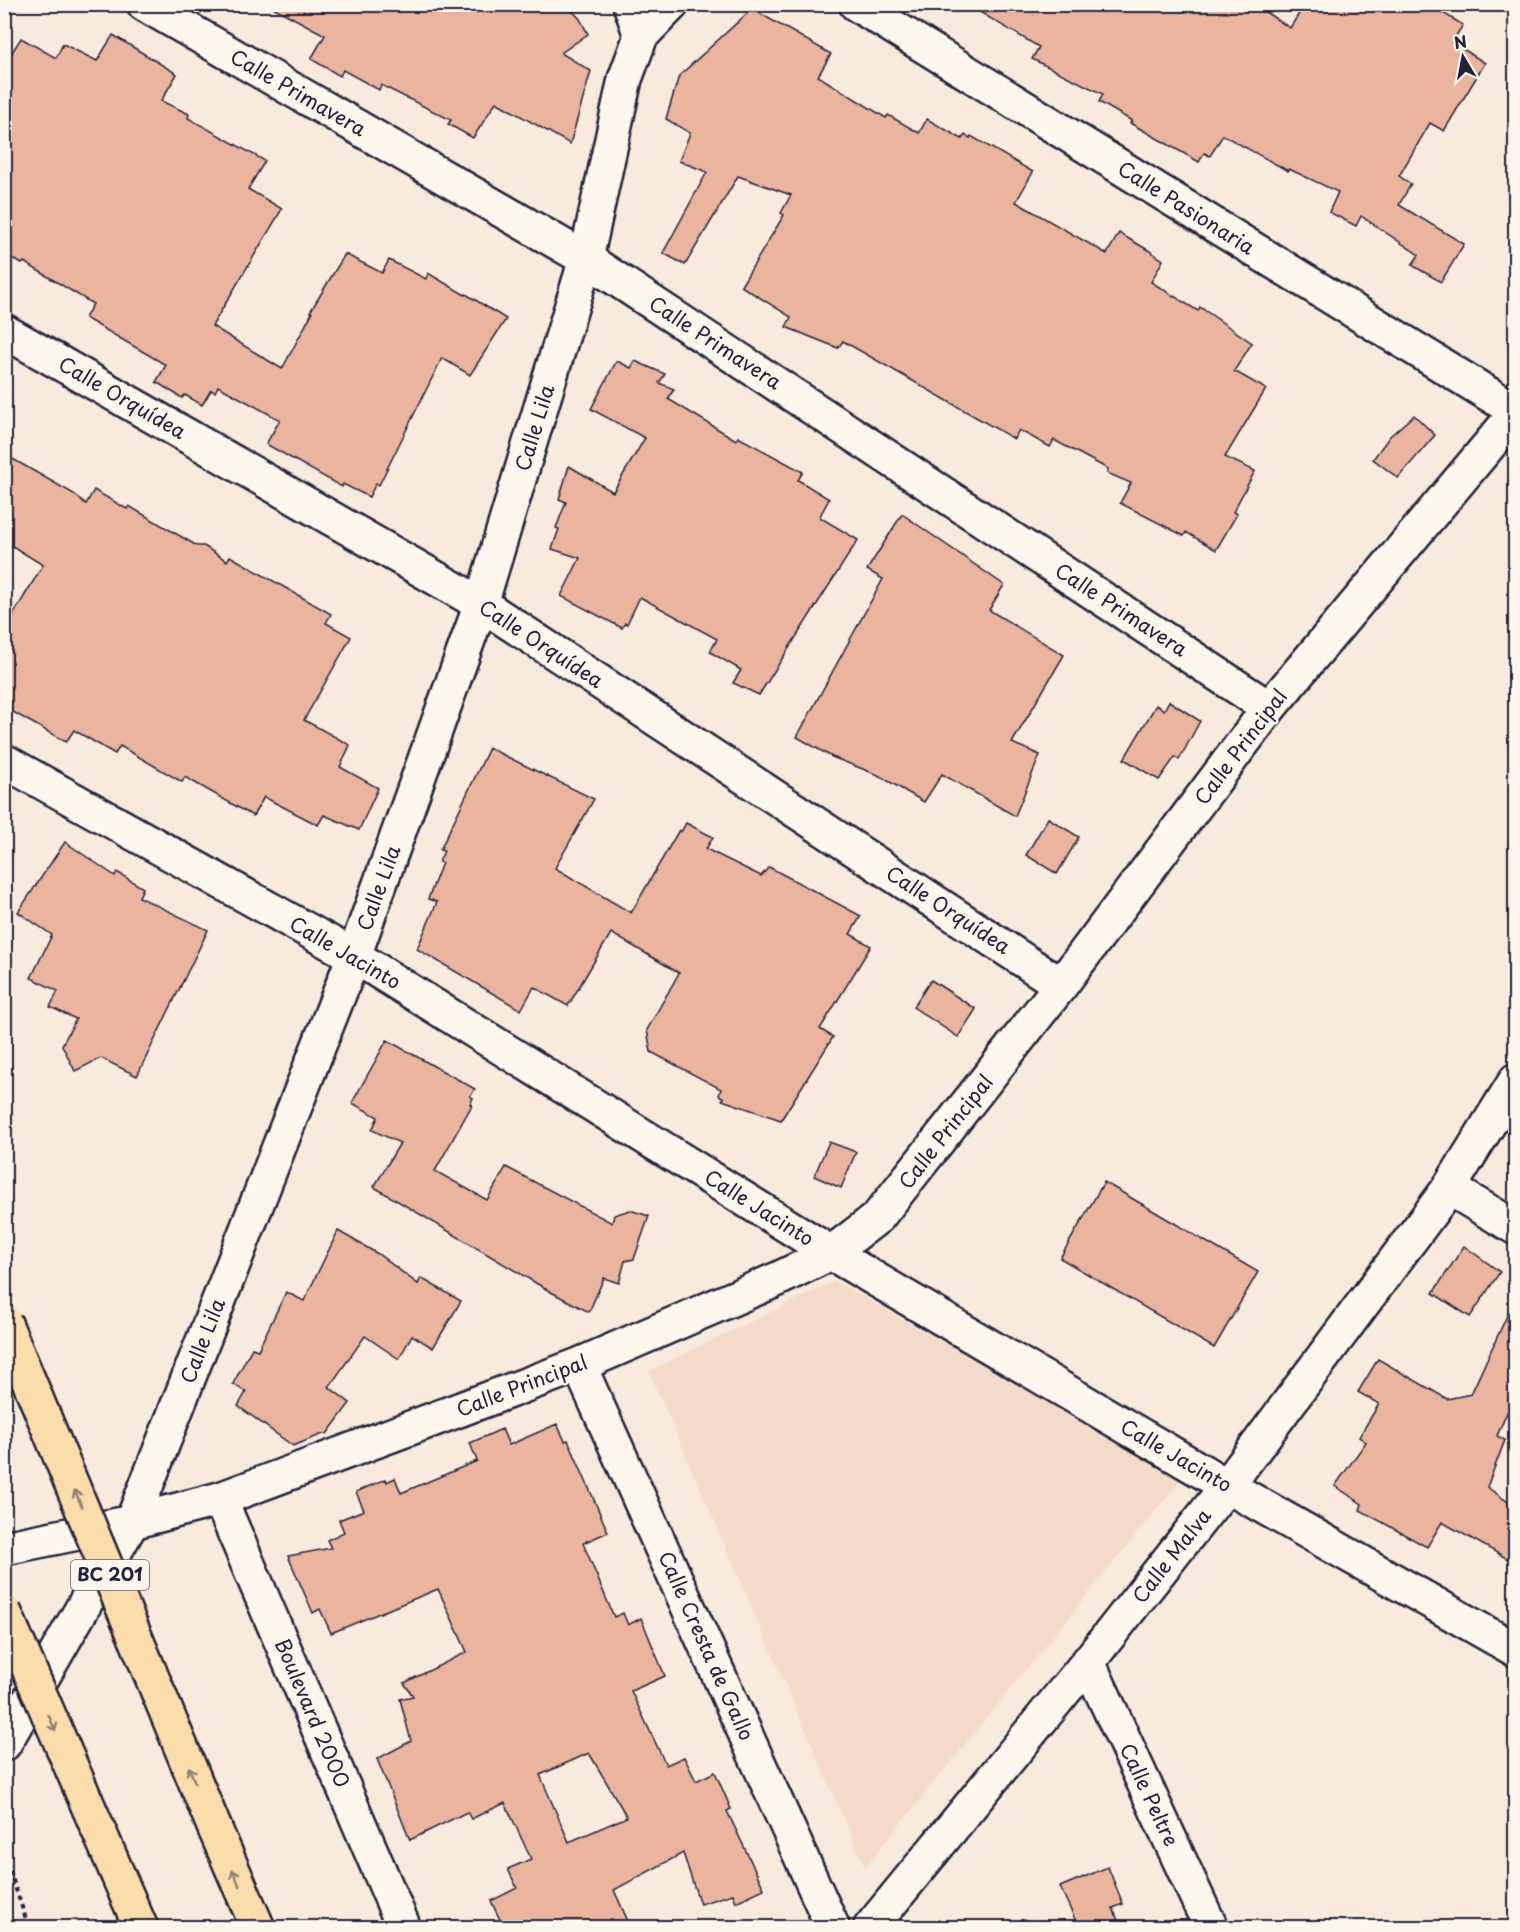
<svg xmlns="http://www.w3.org/2000/svg" width="1520" height="1932" viewBox="0 0 1520 1932" font-family="'Playpen Sans',sans-serif">
  <style>
    .built { fill: #f4dac9 }
    .building { fill: #eab49e; stroke: #22223b; stroke-width: 1.5; fill-rule: evenodd }
    .lines { fill: none; stroke-linecap: round; stroke-linejoin: round }
    .street-casing { stroke: #22223b; stroke-width: 38 }
    .secondary-casing { stroke: #22223b; stroke-width: 38 }
    .highway-casing { stroke: #22223b; stroke-width: 38 }
    .path { stroke: #22223b; stroke-width: 4; stroke-dasharray: 4.5 4.5; stroke-linecap: butt }
    .street { stroke: #fbf7ec; stroke-width: 33 }
    .secondary { stroke: #fbf7ec; stroke-width: 33 }
    .highway { stroke: #fbddab; stroke-width: 33 }
    .highway-bridge-casing { stroke: #22223b; stroke-width: 38; stroke-linecap: butt }
    .highway-bridge { stroke: #fbddab; stroke-width: 33 }
    .oneway { stroke: #8e8073 }
    .labels { text-anchor: middle; stroke-width: 5; stroke-linejoin: round; paint-order: stroke }
    .shield { fill: #fbf7ec; stroke: #636270; stroke-width: 1.5 }
    .shield-label { font-size: 18px; font-weight: bold; fill: #22223b }
    .street-label { font-size: 20px; fill: #22223b; stroke: #fbf7ec }
  </style>
  <rect width="100%" height="100%" fill="#f8eadc"/>
  <filter id="ink" filterUnits="userSpaceOnUse"><feTurbulence type="fractalNoise" baseFrequency=".0167" numOctaves="2"/><feDisplacementMap in="SourceGraphic" scale="12" xChannelSelector="R" yChannelSelector="G"/><feConvolveMatrix kernelMatrix="1 2 1 2 8 2 1 2 1" color-interpolation-filters="sRGB"/></filter>
  <g filter="url(#ink)">
    <polygon class="built" points="835,1281 1183,1477 865,1867 649,1371"/>
    <g class="building">
      <polygon points="267,4 566,4 580,19 588,34 561,53 591,71 570,144 496,102 473,138 448,124 451,120 381,85 379,90 343,70 340,76 311,59 325,35"/>
      <polygon points="966,4 1253,4 1290,28 1305,4 1428,4 1463,25 1452,42 1485,63 1444,131 1430,123 1399,176 1411,184 1399,205 1464,244 1441,282 1412,265 1419,255 1361,216 1356,226 1329,212 1338,192 1289,169 1288,171 1223,135 1210,156 1204,153 1199,162 1130,123 1132,121 1099,102 1103,94 1032,59 1039,47"/>
      <polygon points="752,9 831,54 818,76 886,118 888,115 919,133 927,119 962,139 965,135 970,138 971,136 1033,172 1016,202 1107,254 1119,233 1148,250 1163,260 1151,282 1198,311 1200,307 1252,343 1234,371 1266,389 1225,457 1255,471 1233,512 1237,514 1216,550 1186,532 1184,536 1120,503 1131,483 1107,473 1108,469 1054,440 1050,447 1019,430 1014,439 843,341 838,348 786,327 791,317 741,286 784,215 781,213 791,195 738,176 685,265 663,253 707,172 679,161 690,133 666,119 679,76"/>
      <polygon points="113,35 177,74 161,101 189,114 188,118 265,161 248,189 282,209 212,326 282,369 312,313 310,312 345,254 382,273 389,260 426,279 428,273 465,295 466,294 506,319 470,375 442,358 379,485 376,483 369,497 343,484 342,487 266,444 280,420 218,386 215,392 211,390 202,405 185,395 182,398 156,382 166,365 85,318 93,304 24,262 22,264 4,254 4,138 7,134 4,132 4,65 21,38 56,58 63,44 97,61"/>
      <polygon points="635,361 665,374 659,383 674,389 668,399 736,440 738,437 803,472 798,480 829,499 820,516 821,518 858,540 759,695 733,683 741,670 710,652 717,639 640,597 627,624 625,623 622,628 561,596 580,558 552,549 559,529 556,528 566,502 559,499 569,466 613,492 645,438 591,409 616,362 619,362 631,368"/>
      <polygon points="1414,415 1435,435 1398,478 1373,459 1390,436"/>
      <polygon points="4,454 74,494 86,504 94,490 127,509 129,506 197,546 204,546 227,561 230,556 331,614 326,623 351,637 304,720 350,745 340,767 378,788 359,830 324,815 318,825 264,797 253,816 185,777 182,782 120,746 115,754 74,730 66,742 4,707 4,630 43,565 4,541"/>
      <polygon points="902,514 1004,585 989,610 1064,655 1012,743 1040,755 1015,816 942,774 924,802 878,775 832,757 797,737 883,579 867,570"/>
      <polygon points="1169,701 1200,721 1179,760 1175,757 1159,780 1124,759 1156,705 1164,710"/>
      <polygon points="489,748 594,799 555,868 631,913 679,830 681,832 686,823 713,837 706,849 761,876 769,867 861,916 850,934 871,946 820,1029 833,1037 781,1120 722,1100 724,1098 719,1095 721,1089 651,1052 647,1030 679,973 611,933 568,1006 534,987 521,1010 417,949 437,902 428,899 442,863 439,862 444,851 440,850"/>
      <polygon points="1048,818 1079,837 1057,874 1026,855"/>
      <polygon points="65,842 115,876 117,872 143,888 139,897 208,930 137,1076 101,1058 75,1071 62,1045 76,1019 50,1007 58,991 31,978 52,935 18,912"/>
      <polygon points="931,980 976,1009 958,1037 913,1007"/>
      <polygon points="387,1040 475,1089 470,1096 473,1098 470,1104 472,1105 435,1171 487,1200 506,1167 612,1223 614,1215 630,1210 649,1216 634,1259 625,1261 619,1283 604,1278 589,1312 551,1292 374,1187 400,1143 372,1130 378,1117 352,1103"/>
      <polygon points="829,1142 856,1152 841,1188 814,1176"/>
      <polygon points="1104,1182 1258,1272 1214,1348 1060,1258"/>
      <polygon points="338,1231 378,1254 418,1284 421,1278 461,1301 433,1348 412,1335 399,1359 365,1336 329,1387 350,1403 327,1434 323,1434 293,1446 238,1406 246,1392 233,1384 252,1348 258,1350 286,1292 304,1301"/>
      <polygon points="1464,1246 1500,1272 1470,1317 1433,1293"/>
      <polygon points="1515,1298 1515,1394 1497,1436 1505,1440 1487,1487 1515,1507 1515,1563 1442,1522 1427,1547 1360,1510 1362,1504 1335,1486 1366,1442 1359,1437 1379,1404 1358,1392 1378,1359 1447,1399 1471,1394"/>
      <path d="M 557,1424 L 565,1441 L 568,1440 L 608,1532 L 583,1543 L 614,1617 L 623,1613 L 628,1625 L 641,1618 L 665,1676 L 631,1691 L 666,1765 L 684,1757 L 696,1781 L 715,1772 L 731,1809 L 727,1811 L 764,1889 L 736,1902 L 733,1894 L 700,1904 L 683,1853 L 614,1890 L 631,1928 L 504,1928 L 491,1901 L 517,1888 L 508,1869 L 531,1859 L 505,1803 L 471,1819 L 467,1812 L 410,1840 L 377,1759 L 411,1741 L 400,1699 L 413,1696 L 404,1683 L 467,1652 L 438,1589 L 331,1633 L 320,1609 L 313,1613 L 288,1556 L 331,1548 L 327,1540 L 344,1532 L 339,1520 L 364,1510 L 356,1492 L 386,1479 L 387,1482 L 395,1478 L 401,1493 L 477,1461 L 470,1443 L 502,1429 L 509,1445 ZM 589,1753 L 627,1817 L 569,1842 L 540,1775 Z"/>
      <polygon points="1108,1867 1123,1904 1113,1908 1121,1928 1079,1928 1060,1887"/>
    </g>
    <g class="lines">
      <defs>
        <g id="street">
          <polyline points="144,4 586,259 1269,708"/>
          <polyline points="630,4 641,36"/>
          <polyline points="856,4 1516,411"/>
          <polyline points="4,331 481,604 1061,985"/>
          <polyline points="4,761 354,956 831,1253 1227,1486 1516,1650"/>
          <polyline points="1449,1188 1516,1228"/>
          <polyline points="579,1365 833,1928"/>
          <polyline points="220,1499 404,1928"/>
          <polyline points="1088,1662 1211,1928"/>
          <polyline points="870,1928 1088,1662 1227,1486 1449,1188 1516,1080"/>
        </g>
        <g id="secondary">
          <polyline points="4,1548 132,1522 220,1499 579,1365 778,1279 831,1253 878,1217 1061,985 1269,708 1516,413"/>
          <polyline points="4,1744 132,1522 354,956 481,604 586,259 625,79 641,36 672,4"/>
        </g>
        <g id="highway">
          <polyline points="215,1829 258,1928"/>
          <polyline points="127,1896 141,1928"/>
        </g>
      </defs>
      <use href="#street" class="street-casing"/>
      <use href="#secondary" class="secondary-casing"/>
      <use href="#highway" class="highway-casing"/>
      <polyline class="path" points="4,1854 29,1928"/>
      <use href="#street" class="street"/>
      <use href="#secondary" class="secondary"/>
      <use href="#highway" class="highway"/>
      <defs>
        <g id="highway-bridge">
          <polyline points="4,1321 215,1829"/>
          <polyline points="4,1611 127,1896"/>
        </g>
      </defs>
      <use href="#highway-bridge" class="highway-bridge-casing"/>
      <use href="#highway-bridge" class="highway-bridge"/>
    </g>
    <defs><path id="oneway-shaft" d="M-6 0H5M1.5-3L5.5 0L1.5 3" fill="none" stroke-width="1.6" stroke-linecap="round" stroke-linejoin="round" transform="scale(1.5)"/></defs>
    <g class="oneway">
      <use href="#oneway-shaft" transform="translate(78 1498) rotate(-112)"/>
      <use href="#oneway-shaft" transform="translate(52 1723) rotate(67)"/>
      <use href="#oneway-shaft" transform="translate(192 1775) rotate(-112)"/>
      <use href="#oneway-shaft" transform="translate(236 1878) rotate(-114)"/>
    </g>
  </g>
  <g class="labels">
    <rect class="shield" x="71" y="1560" width="78" height="30" rx="4.5"/>
    <g class="shield-label">
      <text x="110" y="1581">BC 201</text>
    </g>
    <g class="street-label">
      <text transform="translate(298 93) rotate(30)" y="7">Calle Primavera</text>
      <text transform="translate(1186 208) rotate(32)" y="7">Calle Pasionaria</text>
      <text transform="translate(715 343) rotate(33)" y="7">Calle Primavera</text>
      <text transform="translate(122 398) rotate(30)" y="7">Calle Orquídea</text>
      <text transform="translate(535 428) rotate(-73)" y="7">Calle Lila</text>
      <text transform="translate(1121 610) rotate(33)" y="7">Calle Primavera</text>
      <text transform="translate(541 644) rotate(33)" y="7">Calle Orquídea</text>
      <text transform="translate(1241 747) rotate(-53)" y="7">Calle Principal</text>
      <text transform="translate(379 888) rotate(-70)" y="7">Calle Lila</text>
      <text transform="translate(948 910) rotate(33)" y="7">Calle Orquídea</text>
      <text transform="translate(345 953) rotate(30)" y="7">Calle Jacinto</text>
      <text transform="translate(946 1132) rotate(-52)" y="7">Calle Principal</text>
      <text transform="translate(759 1208) rotate(32)" y="7">Calle Jacinto</text>
      <text transform="translate(203 1341) rotate(-69)" y="7">Calle Lila</text>
      <text transform="translate(522 1386) rotate(-21)" y="7">Calle Principal</text>
      <text transform="translate(1176 1456) rotate(30)" y="7">Calle Jacinto</text>
      <text transform="translate(1172 1556) rotate(-52)" y="7">Calle Malva</text>
      <text transform="translate(706 1646) rotate(66)" y="7">Calle Cresta de Gallo</text>
      <text transform="translate(312 1713) rotate(67)" y="7">Boulevard 2000</text>
      <text transform="translate(1149 1795) rotate(65)" y="7">Calle Peltre</text>
    </g>
  </g>
  <rect width="1520" height="1932" fill="none" stroke="#fbf7ec" stroke-width="24"/>
  <rect x="12" y="12" width="1496" height="1908" fill="none" stroke="#22223b" stroke-width="2" filter="url(#ink)"/>
  <g transform="translate(1463 57) rotate(350)" stroke="#fbf7ec" stroke-width="4.5" paint-order="stroke">
  <path d="M0-4.5L10 22L0 15L-10 22Z" fill="#22223b"/>
  <text y="-9" font-size="16" font-weight="bold" text-anchor="middle" fill="#22223b">N</text>
  </g>
</svg>
